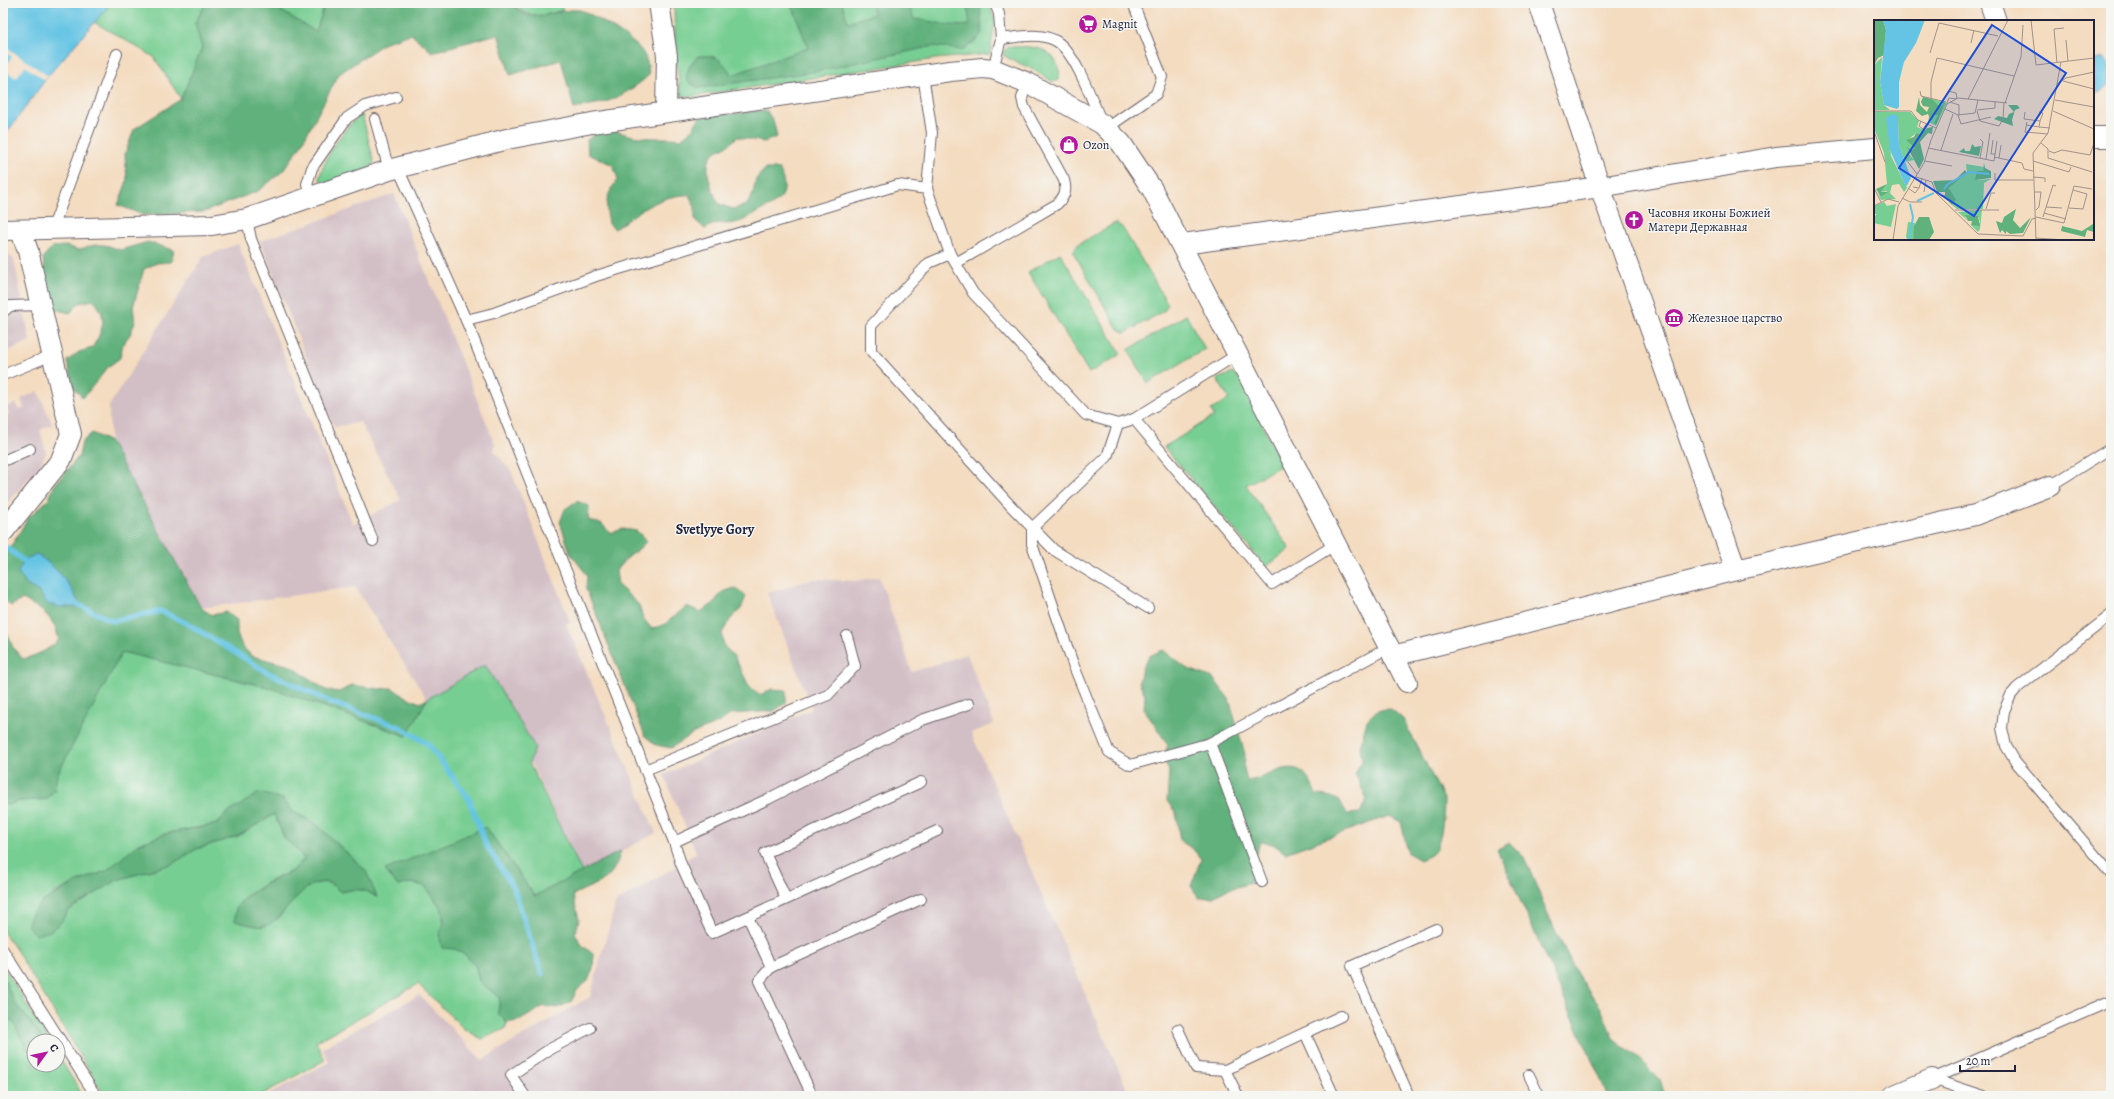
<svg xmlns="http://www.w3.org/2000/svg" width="2114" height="1099" viewBox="0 0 2114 1099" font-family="Alegreya,serif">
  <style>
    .industrial { fill: #d2bec5 }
    .green { fill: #77ce92; stroke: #4c7866; fill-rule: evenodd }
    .forest { fill: #61b17c; stroke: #426a5c }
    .water { fill: #65c4e4; stroke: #447390 }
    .pier { fill: #f4dcc0 }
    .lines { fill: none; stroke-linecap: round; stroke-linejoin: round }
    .stream { stroke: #65c4e4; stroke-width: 5.5 }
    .lane-casing { stroke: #6c636a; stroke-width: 12 }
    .street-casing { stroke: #6c636a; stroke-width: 22 }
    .lane { stroke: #fff; stroke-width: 10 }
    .street { stroke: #fff; stroke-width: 20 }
    .labels { text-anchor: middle; stroke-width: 3; stroke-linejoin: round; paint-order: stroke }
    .poi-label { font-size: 12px; fill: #22223b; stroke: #f6f6f2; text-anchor: start }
    .quarter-label { font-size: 14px; font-weight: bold; fill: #22223b; stroke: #f6f6f2 }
    .inset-river { fill: none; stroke: #65c4e4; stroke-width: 2 }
    .inset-road { fill: none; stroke: #a0928b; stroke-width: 1 }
    .view { fill: #1d4ed8; fill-opacity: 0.15; stroke: #1d4ed8; stroke-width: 2 }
    .inset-edge { fill: none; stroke: #22223b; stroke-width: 2 }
  </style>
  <rect width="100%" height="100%" fill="#f6f6f2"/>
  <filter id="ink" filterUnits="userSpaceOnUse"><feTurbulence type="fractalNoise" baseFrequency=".025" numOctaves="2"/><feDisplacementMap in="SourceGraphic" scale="8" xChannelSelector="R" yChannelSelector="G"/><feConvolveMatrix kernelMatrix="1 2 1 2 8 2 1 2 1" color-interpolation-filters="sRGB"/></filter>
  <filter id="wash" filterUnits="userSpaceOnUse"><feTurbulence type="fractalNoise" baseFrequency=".012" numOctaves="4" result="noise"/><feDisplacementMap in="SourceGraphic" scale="16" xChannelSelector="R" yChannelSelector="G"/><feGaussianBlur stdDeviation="0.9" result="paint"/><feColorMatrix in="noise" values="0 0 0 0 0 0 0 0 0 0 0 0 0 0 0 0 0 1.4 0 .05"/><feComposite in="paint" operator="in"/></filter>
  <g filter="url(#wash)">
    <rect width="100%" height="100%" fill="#f4dcc0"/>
    <g class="industrial">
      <polygon points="394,194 495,444 494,451 511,471 570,622 566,624 656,833 582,872 485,665 427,699 355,587 201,608 110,442 109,406 203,257 238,244 353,524 401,500 360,422 334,427 260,241"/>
      <polygon points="3,249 14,260 30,341 3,353"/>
      <polygon points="38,391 52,424 40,430 46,453 40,465 3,508 3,417 9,414 6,407 16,403 19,410 24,408 21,399"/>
      <polygon points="879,577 912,672 967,654 994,724 971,733 1130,1096 265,1096 329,1062 322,1048 419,995 482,1060 590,997 616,902 681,864 696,852 664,775 812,709 767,593 813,579 855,581"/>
    </g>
    <g class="green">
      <polygon points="111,3 206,3 195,23 202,48 181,99 154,57 94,22"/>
      <polygon points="275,3 325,3 316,32 274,7"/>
      <path d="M 510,3 L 560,3 L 563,10 C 538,17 531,19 510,3 Z"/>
      <polygon points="674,3 989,3 995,21 990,54 935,59 689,97 681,95 675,51"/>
      <path d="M 1009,47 C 1027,47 1046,44 1056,62 C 1059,68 1061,74 1058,80 L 1053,82 L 1032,69 L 1006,57 L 1003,55 L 1005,50 Z"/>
      <path d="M 362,114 L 374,162 L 371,168 L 324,184 L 319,179 C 324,158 344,127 362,114 Z"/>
      <polygon points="1115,223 1122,227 1168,304 1164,311 1125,333 1118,329 1073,252 1077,245"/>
      <polygon points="1060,253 1121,354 1089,373 1028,272"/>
      <polygon points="1186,315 1205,349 1148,383 1128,350"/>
      <polygon points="1233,373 1240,379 1282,465 1246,485 1290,549 1266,567 1164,447 1214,416 1211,410 1229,399 1217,379"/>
      <path d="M 122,652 L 271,688 L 406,736 L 427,699 L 485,665 L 535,747 L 529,763 L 582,872 L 535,896 L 485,827 L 398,886 L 411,883 L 425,886 C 438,906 449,909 439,934 L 467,956 L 476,967 L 479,981 L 500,998 L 498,1013 L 507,1023 L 505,1029 L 482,1039 L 464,1029 L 418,984 L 316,1042 L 325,1060 L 259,1096 L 105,1096 L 15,948 L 3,932 L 3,803 L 7,805 L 20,801 L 47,799 L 55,789 L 56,775 ZM 283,799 L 292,811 L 316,824 L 356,861 L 376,897 C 364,888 355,888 341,892 C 337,889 332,884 328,883 C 306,879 288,906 277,920 L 245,897 L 268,882 L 294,870 L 304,859 L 296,848 L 285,839 L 274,814 L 238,836 L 196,849 L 172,864 L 117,880 L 69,910 L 53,894 L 79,881 L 106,871 L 164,834 L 217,824 L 226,814 L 239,807 Z"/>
      <polygon points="3,966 49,1041 34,1041 34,1065 58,1065 58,1055 83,1096 3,1096"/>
    </g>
    <g class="forest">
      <path d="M 206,3 L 275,3 L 275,7 L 316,32 L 325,3 L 510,3 C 514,6 519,12 525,14 C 542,21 560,8 579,10 C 589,11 635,41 641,50 C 647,58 648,65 649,75 C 639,85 615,101 601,103 C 592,105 583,106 574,109 L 561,60 L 510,75 L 498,34 L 432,52 L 411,34 L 386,42 L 339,74 L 300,147 L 283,171 L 258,191 L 204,212 L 143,215 L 118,205 L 127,181 L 125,154 L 134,129 L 181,99 L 202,48 L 195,23 Z"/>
      <path d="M 788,3 L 842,3 L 848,22 L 874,14 L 871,3 L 908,3 L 914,19 C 933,21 952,28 970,25 L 967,3 L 980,3 L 982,33 L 974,43 L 961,50 L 934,46 L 813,72 L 698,88 L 686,80 L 689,67 L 698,56 C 718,55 721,59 732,75 L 808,48 L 794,10 Z"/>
      <path d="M 753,111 L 767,111 L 774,123 L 777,137 L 764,142 L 737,137 C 728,147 727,145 717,151 C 699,161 712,191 719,204 L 733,209 L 747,205 L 753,193 L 756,179 L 765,169 L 779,169 C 792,198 779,201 756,213 C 748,217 743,222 734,223 C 718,226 722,219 705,229 L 695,220 L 695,207 L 689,195 C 661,194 636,213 615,229 L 609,224 C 605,203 605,197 618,179 L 613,165 L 588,154 L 587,140 C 609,121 617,135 640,137 C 654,139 667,137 681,139 L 692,130 L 699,118 C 716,113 735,115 753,111 Z"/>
      <path d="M 148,242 L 174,250 L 171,262 L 157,263 L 144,269 L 133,307 L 135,321 L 131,333 L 123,344 L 120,358 L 109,366 L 83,398 L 74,388 L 67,361 L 79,352 L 92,348 C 103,330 109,317 93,300 L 79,303 L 70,313 L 57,310 L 48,299 L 43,258 L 52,247 L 66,246 L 79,250 C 95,243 104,243 120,250 Z"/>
      <path d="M 92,433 L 110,442 L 201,608 L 212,615 L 226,612 L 237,620 L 237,633 L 242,646 L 252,656 L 291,666 L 326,690 L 339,692 L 352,685 L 378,689 L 392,688 L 404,696 L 420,703 L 427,699 L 407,736 L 271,688 L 122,652 L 57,775 L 55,789 L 47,799 L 20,801 L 7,805 L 3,803 L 3,630 L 9,636 L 13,648 L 23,659 C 38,655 48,650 59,640 C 53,615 43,611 23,599 L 11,606 L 3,598 L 3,554 L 12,545 L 28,518 L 49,499 L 54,486 L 79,456 L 82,442 Z"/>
      <path d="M 577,501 L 589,506 L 588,520 L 601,523 L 610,533 L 623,529 L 637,531 L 647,541 C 635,554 625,557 616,571 L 618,585 L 639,605 L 643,618 L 652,629 L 665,624 L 687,606 L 700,612 L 713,604 L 722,592 L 735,588 L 746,596 L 741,609 L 730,620 L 722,633 L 724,646 L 734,656 L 749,686 L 760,695 L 772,689 L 786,690 L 786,703 L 774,711 L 731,714 L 720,722 L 694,733 L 671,748 L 656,745 L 645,736 L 586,589 L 587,575 L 570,553 L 560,522 L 565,509 Z"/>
      <path d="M 1163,650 L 1186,668 L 1213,678 L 1229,699 L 1245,754 L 1244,768 L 1247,781 C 1277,776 1300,748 1316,795 C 1334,796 1340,798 1347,814 L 1360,813 L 1367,799 L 1355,774 L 1362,761 L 1360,747 L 1367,720 L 1377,710 L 1391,709 L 1403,719 L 1444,799 C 1444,811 1442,847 1432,854 C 1428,857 1424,858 1420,860 L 1408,853 L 1401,822 L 1389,816 L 1285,853 L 1273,844 L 1260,842 L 1252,869 L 1251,883 L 1226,890 L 1213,897 L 1199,898 L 1191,886 L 1201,859 L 1192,848 L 1180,841 L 1176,813 L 1167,801 L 1169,771 L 1163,758 L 1168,745 L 1144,709 L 1145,694 L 1139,682 L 1142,668 L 1149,656 Z"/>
      <path d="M 259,793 L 283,799 L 292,811 L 316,824 L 366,871 L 377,897 C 365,889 355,888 341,892 C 337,889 333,884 329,883 C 302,876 287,918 265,926 C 258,928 243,923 235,921 L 236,908 L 245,897 L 269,882 L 294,870 L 304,859 L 296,848 L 285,839 L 274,814 L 238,836 L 196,849 L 172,864 L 117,880 L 69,910 L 61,922 L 50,931 L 36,935 L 27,925 L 33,912 L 42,902 L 79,881 L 106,871 L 139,844 L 164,834 L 217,824 L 226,814 Z"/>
      <path d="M 486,827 L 535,896 L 621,851 C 612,884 599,881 573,895 L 579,920 L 575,933 L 582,945 L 594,955 L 593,968 L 588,981 L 577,990 L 571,1002 L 557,1008 L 544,1006 L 521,1020 L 507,1023 L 498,1013 L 500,998 L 479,981 L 476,967 L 467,956 L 455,949 L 442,948 L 439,934 L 444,922 L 441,907 L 425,886 L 411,883 L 398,886 L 385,870 Z"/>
      <polygon points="1510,843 1524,857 1553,926 1577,974 1601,1008 1613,1038 1639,1058 1660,1079 1665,1096 1608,1096 1497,849"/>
      <polygon points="3,976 15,1003 41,1035 38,1041 34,1041 33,1050 27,1050 13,1021 3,1020"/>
    </g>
    <g class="water">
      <polygon points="3,3 111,3 48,76 3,138"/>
      <path d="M 2103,58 C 2112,65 2111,73 2111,83 L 2101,91 L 2093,93 L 2093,61 Z"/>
      <path d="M 36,554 C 55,565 73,586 80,607 L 60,607 L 47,604 L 39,592 L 27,585 L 18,572 L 24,561 Z"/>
    </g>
    <polygon class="pier" points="3,45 48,76 45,80 25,66 16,78 3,69 12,57 3,50"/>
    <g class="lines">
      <g class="stream">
        <polyline points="7,548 30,566"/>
        <polyline points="75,603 112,621 161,611 188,624 267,672 330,702 400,727 428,744 469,799 486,845 514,889 542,974"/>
      </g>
    </g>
  </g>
  <g filter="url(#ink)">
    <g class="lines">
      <defs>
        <g id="lane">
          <polyline points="995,3 999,14 1001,39"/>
          <path d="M 993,69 L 1001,39 C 1018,37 1040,32 1056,41 C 1075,52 1092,100 1101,121"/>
          <polyline points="923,75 932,133 927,189 950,254 973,293 1086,415 1118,424 1134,419 1238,354"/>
          <polyline points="375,119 389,170"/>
          <polyline points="1107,128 1156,94 1162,77 1133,3"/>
          <polyline points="398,168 466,320 674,842 681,864 712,933 937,831"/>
          <polyline points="312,198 307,184 312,168 347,118 365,106 396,97"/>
          <polyline points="247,219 251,239 373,541"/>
          <polyline points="52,230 117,54"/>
          <polyline points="950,254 929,263 871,326 871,351 1009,504 1054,550 1148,608"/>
          <path d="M 956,263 L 1057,204 C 1065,196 1067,191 1064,180 L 1024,107 L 1022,98 L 1028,83"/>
          <polyline points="3,312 10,306 41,305"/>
          <polyline points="466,320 494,313 596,276 898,185 927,189"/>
          <polyline points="3,375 52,355"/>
          <polyline points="1134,419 1272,584 1336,544"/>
          <polyline points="1118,424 1107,457 1032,528 1032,544 1073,664 1109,752 1130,765 1210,743 1388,648"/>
          <polyline points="3,461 30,449"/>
          <polyline points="2050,486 2111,448"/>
          <polyline points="2111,615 2017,688 2011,695 2004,711 2002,728 2006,746 2015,761 2111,874"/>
          <polyline points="1210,743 1262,882"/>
          <polyline points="645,770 828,695 855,666 847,636"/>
          <polyline points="674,842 768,799 922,720 969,704"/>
          <polyline points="786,899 765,853 921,782"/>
          <polyline points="748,917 771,967 759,981 810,1091 809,1096"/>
          <polyline points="3,950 96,1096"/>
          <polyline points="771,967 921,899"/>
          <polyline points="1178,1029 1196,1068 1225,1070"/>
          <polyline points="1305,1033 1334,1096"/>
          <polyline points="1529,1075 1539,1096"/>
          <polyline points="1932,1079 2111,1001"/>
          <polyline points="1932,1079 1984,1096"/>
          <polyline points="525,1096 511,1075 550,1049 590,1028"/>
          <polyline points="1238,1096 1225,1070 1341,1016"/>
          <polyline points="1409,1096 1352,966 1436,929"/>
        </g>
        <g id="street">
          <polyline points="659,3 667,56 666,112"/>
          <polyline points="1539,3 1600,187 1736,570"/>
          <polyline points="1990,3 1996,21"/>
          <polyline points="2093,137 2111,137"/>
          <polyline points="3,230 212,225 247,219 389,170 507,139 592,123 950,71 983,68 993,69 1028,83 1102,124 1121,143 1152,189 1407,682"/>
          <polyline points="1183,244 1600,187 1776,157 1875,148"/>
          <polyline points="3,532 61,460 71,434 28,251 21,231"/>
          <polyline points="1393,656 1736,570 1975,515 2050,486"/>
          <polyline points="1892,1096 1932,1079"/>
        </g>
      </defs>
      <use href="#lane" class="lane-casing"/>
      <use href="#street" class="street-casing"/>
      <use href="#lane" class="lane"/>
      <use href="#street" class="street"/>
    </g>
  </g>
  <defs>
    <symbol id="supermarket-disc" viewBox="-11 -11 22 22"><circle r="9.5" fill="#b5179e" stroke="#f6f6f2"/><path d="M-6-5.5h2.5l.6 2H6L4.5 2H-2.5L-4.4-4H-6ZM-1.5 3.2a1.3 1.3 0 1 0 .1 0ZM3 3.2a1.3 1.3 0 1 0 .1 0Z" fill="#fff"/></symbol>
    <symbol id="shop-disc" viewBox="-11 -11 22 22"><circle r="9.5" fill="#b5179e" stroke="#f6f6f2"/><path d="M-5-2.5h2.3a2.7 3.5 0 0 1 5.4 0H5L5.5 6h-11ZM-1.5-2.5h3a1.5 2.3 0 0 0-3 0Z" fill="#fff"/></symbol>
    <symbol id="church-disc" viewBox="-11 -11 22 22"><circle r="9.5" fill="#b5179e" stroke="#f6f6f2"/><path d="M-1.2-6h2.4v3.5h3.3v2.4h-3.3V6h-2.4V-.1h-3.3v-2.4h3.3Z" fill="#fff"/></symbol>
    <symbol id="museum-disc" viewBox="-11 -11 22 22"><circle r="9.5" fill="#b5179e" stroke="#f6f6f2"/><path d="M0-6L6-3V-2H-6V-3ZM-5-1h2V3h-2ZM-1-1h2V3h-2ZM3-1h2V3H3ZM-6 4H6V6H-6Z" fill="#fff"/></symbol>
  </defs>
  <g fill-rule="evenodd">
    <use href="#supermarket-disc" x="1077" y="13" width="22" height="22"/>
    <use href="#shop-disc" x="1058" y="134" width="22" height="22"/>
    <use href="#church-disc" x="1623" y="209" width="22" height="22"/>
    <use href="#museum-disc" x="1663" y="307" width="22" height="22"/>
  </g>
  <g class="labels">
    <g class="poi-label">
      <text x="1102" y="28">Magnit</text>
      <text x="1083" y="149">Ozon</text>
      <text x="1648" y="217">Часовня иконы Божией<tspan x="1648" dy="14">Матери Державная</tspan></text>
      <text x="1688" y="322">Железное царство</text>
    </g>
    <g class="quarter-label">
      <text x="715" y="534">Svetlyye Gory</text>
    </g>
  </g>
  <g transform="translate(1874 20)">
    <rect width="220" height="220" fill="#f4dcc0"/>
    <path d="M 8,37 L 6,62 L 10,85 L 16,90 L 0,90 L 0,45 ZM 58,79 L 73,83 L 62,106 L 54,102 ZM 0,91 L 36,92 L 45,101 L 43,107 L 51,110 L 47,114 L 42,113 L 34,120 L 42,128 L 36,130 L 35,134 L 40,140 L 31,142 L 25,125 L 24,99 L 14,106 L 17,136 L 33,168 L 30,172 L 25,164 L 18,165 L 16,173 L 22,179 L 7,180 L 3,172 L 7,177 L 10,175 L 13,171 L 7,172 L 13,164 L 10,133 L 0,108 ZM 92,144 L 110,147 L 109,151 L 103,151 L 103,160 L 117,159 L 110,163 L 109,189 L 83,189 L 78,185 L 81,180 L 75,168 L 93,153 ZM 10,182 L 13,186 L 22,184 L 17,207 L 0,203 L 0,197 L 3,194 L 0,194 L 0,186 ZM 108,190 L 106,209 L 104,212 L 97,205 L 106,203 L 105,197 L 93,196 L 91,197 L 94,201 L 84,192 ZM 34,202 L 41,203 L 39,220 L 34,220 L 32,217 Z" fill="#77ce92"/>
    <path d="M 0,0 L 9,0 L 12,10 L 10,35 L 4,38 L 0,45 ZM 45,77 L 46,85 L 53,92 L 55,87 L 49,86 L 47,82 L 49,77 L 58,79 L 66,87 L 70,84 L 66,81 L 71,83 L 62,105 L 60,103 L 64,95 L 59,95 L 56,99 L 54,94 L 48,96 L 42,91 ZM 134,85 L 143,85 L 146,88 L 141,90 L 138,100 L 139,106 L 120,99 L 124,96 L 133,98 L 135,94 L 140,92 ZM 59,107 L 58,114 L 54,113 L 46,122 L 50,139 L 45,149 L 33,127 L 38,130 L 41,128 L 32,120 L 40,117 L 42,113 L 47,114 L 53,108 ZM 98,124 L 101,127 L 107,126 L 105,136 L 85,132 L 90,128 L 91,131 L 96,131 ZM 110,143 L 111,148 L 117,151 L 117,158 L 101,160 L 103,151 L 109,151 ZM 91,150 L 93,153 L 75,168 L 82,180 L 78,185 L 68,175 L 71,175 L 71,172 L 63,172 L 59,161 L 81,160 ZM 13,164 L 7,172 L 14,172 L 7,177 L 2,169 ZM 142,189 L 139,200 L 146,208 L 157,197 L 149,213 L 136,214 L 132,211 L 132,214 L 128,210 L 126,213 L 122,201 L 128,203 L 130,197 ZM 91,195 L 104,196 L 106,206 L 97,205 L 98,201 L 94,201 ZM 45,197 L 55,197 L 60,212 L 55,220 L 39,220 L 40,206 ZM 220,198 L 220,212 L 213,210 L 211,217 L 187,211 L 188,206 L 208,211 L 219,204 Z" fill="#61b17c"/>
    <path d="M 9,0 L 51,0 L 42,23 L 30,42 L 25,62 L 25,87 L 23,89 L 10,85 L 6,62 L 12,10 ZM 18,94 L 24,96 L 25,125 L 37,158 L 32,167 L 16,130 L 12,98 Z" fill="#65c4e4"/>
    <path class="inset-river" d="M 70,169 L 74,164 L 95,152 L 115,154M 43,181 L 60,173M 35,220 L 39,197 L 36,184"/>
    <path class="inset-road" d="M 157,0 L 162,45 L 220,38M 192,20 L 194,41M 97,23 L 100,10M 56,33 L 65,3 L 124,16M 183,43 L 180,9 L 190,8M 189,61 L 220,69M 183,64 L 192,58 L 220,52M 46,71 L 47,76 L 72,82M 74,71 L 82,73 L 83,79M 57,78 L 57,62 L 63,38 L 140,56M 94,79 L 134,0M 181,80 L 220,87M 76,82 L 85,85 L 85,95M 73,83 L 75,78 L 82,79M 131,83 L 147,37 L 149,5M 71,89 L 84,95 L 101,93 L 104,80M 103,90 L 121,88 L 121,81M 0,91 L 37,91 L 44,100 L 62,108M 103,91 L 106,101 L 125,106 L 129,99 L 130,82M 179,91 L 220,109M 151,92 L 150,99 L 166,101 L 165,107 L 176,108M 165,92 L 169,93 L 166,101M 84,95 L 87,104 L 117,97M 47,101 L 45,106 L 49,109 L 53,103M 153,102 L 151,112 L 174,114M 152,105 L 165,107M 0,111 L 11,142M 106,119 L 109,122 L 106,138M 119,120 L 117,134 L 121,134M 167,123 L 174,129 L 174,138 L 218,152M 54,128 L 120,141 L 123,121M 67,130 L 79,94M 175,131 L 180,133 L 188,130 L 216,135 L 220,123M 120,137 L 148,143 L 150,149 L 159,151M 125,138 L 127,125M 112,139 L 116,113M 51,141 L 78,146M 159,141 L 195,152 L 197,147M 34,142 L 43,154M 121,153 L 121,160 L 159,160M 42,157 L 58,162 L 62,173 L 104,214 L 149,216 L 158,199 L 162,198M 159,157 L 171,158 L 171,162M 39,167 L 45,168 L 48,158M 0,168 L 7,182M 34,168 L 41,173 L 45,168M 50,172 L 52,160M 161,172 L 167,172 L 165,187 L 162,190M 28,178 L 36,182 L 48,182M 0,186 L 14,179 L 25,182M 172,187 L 188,188M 195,188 L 209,189 L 213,174 L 199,170M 112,189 L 117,173 L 121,173M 81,190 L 125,190M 170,193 L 192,199M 162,197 L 190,203 L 200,166 L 218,169M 169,197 L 179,165 L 182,166M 162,218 L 191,220M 19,220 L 24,186 L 50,143 L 57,120 L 73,84 L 84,78 L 133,83M 162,220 L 159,133 L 174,113 L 187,42"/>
    <path class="view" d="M 118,5 L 192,53 L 100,196 L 25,148 Z"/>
    <rect width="220" height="220" class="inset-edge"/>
  </g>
  <rect width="2114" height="1099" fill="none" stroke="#f6f6f2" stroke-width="16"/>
  <g transform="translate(46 1053) rotate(57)"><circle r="19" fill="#f6f6f2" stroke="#a1a1a9"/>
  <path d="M0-3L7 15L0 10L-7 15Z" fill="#b5179e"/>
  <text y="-6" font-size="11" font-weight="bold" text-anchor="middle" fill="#22223b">С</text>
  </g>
  <path d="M1960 1065v6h55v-6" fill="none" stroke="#22223b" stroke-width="2"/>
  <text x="1966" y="1065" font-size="12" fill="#22223b" stroke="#f6f6f2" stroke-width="3" paint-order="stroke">20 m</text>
</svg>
